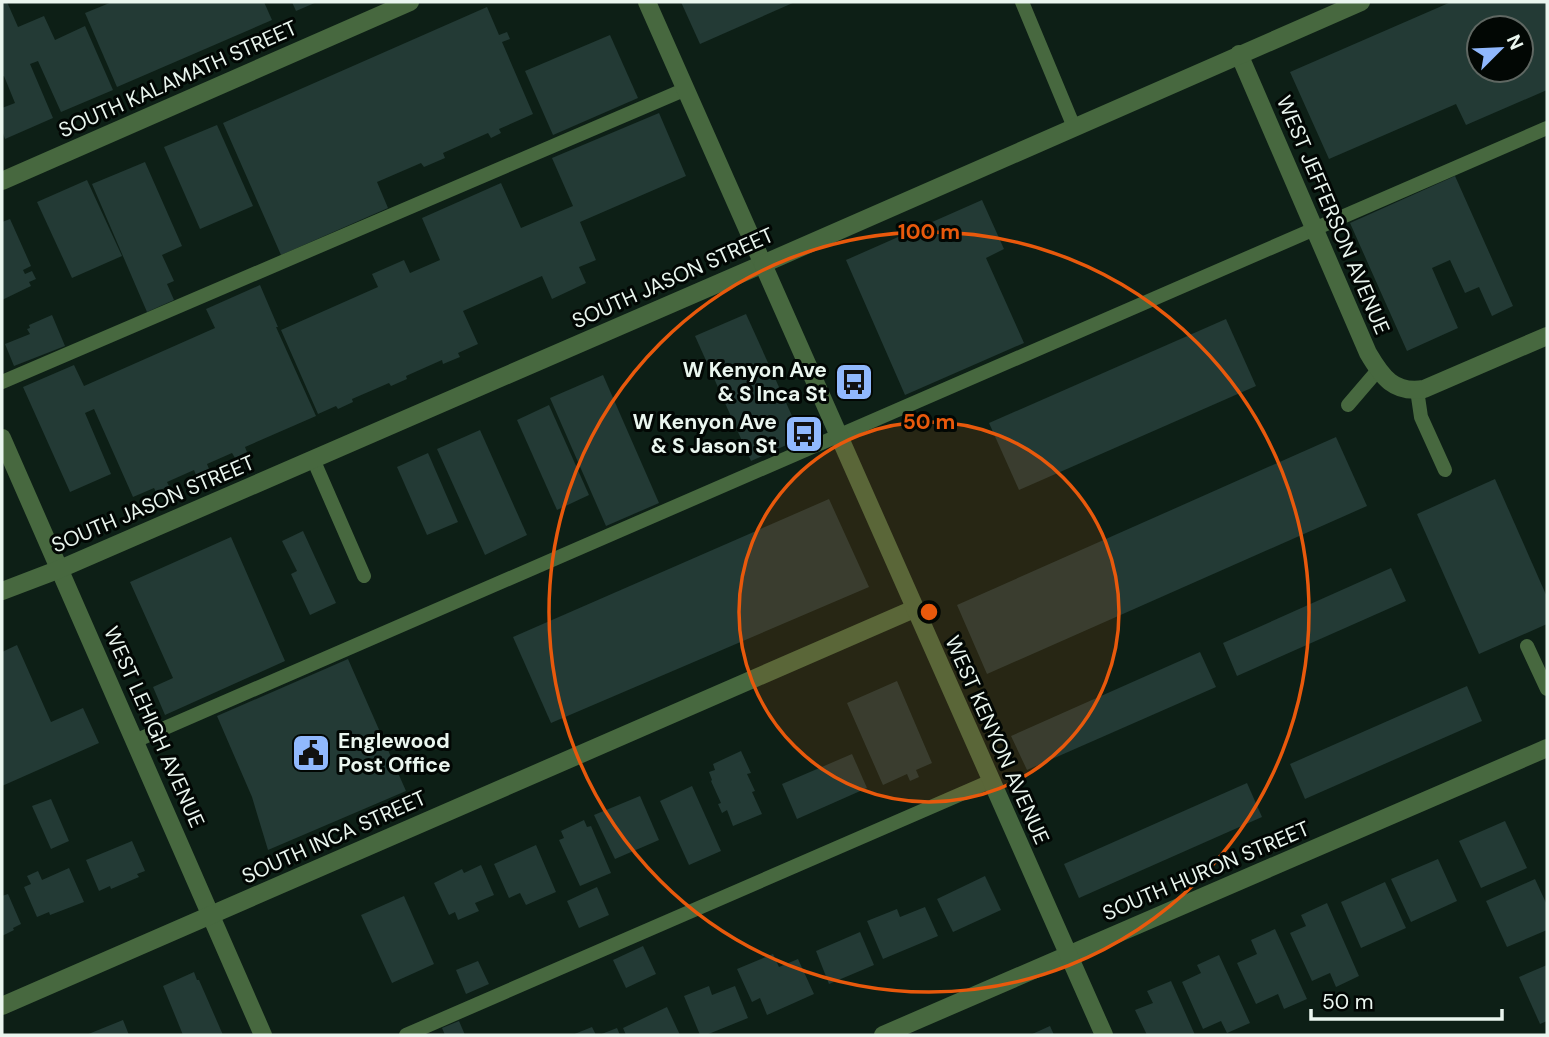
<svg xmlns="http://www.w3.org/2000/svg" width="1549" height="1037" viewBox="0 0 1549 1037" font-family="'DM Sans',sans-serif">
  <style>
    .building { fill: #233a35; fill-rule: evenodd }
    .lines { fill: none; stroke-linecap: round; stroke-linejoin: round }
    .service { stroke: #47683f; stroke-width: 14 }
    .minor { stroke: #47683f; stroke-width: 18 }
    .tertiary { stroke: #47683f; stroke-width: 18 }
    .ring { fill: none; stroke: #e8590c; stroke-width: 3.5 }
    .labels { text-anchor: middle; stroke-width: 6; stroke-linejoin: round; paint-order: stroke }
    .street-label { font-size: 21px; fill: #eaf6ef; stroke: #020704 }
    .poi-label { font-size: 21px; font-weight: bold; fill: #eaf6ef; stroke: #020704; text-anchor: end }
    .centre { fill: #e8590c; stroke: #020704; stroke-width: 3.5 }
    .ring-label { font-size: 21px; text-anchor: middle; font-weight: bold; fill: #e8590c; stroke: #020704; stroke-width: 6; stroke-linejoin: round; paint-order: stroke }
  </style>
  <rect width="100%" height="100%" fill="#0d1f16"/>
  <g class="building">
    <polygon points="2,2 7,2 18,27 44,16 55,40 85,26 113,90 61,112 38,61 30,64 53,118 5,139 2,130 2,108 15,103 4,76 2,77"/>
    <polygon points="112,2 264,2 272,20 117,87 85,13"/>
    <polygon points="292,2 317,2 296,11"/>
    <polygon points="681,2 795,2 700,44"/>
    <path d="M 1451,2 L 1547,2 L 1547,90 L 1466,125 L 1456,104 L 1329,159 L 1290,72 ZM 1479,28 L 1521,28 L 1521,70 L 1479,70 Z"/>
    <polygon points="487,7 499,35 507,32 510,39 502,42 533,114 499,129 501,133 491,138 488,133 443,153 445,158 424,167 421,163 377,182 388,208 281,255 223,123"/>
    <polygon points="610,35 638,98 553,135 525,71"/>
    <polygon points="659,113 686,176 580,222 596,260 579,267 586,283 552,299 542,276 463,311 478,344 458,353 460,357 443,364 442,360 406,376 407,379 391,386 389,383 352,399 353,402 338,409 336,406 318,414 281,330 378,287 372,274 404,260 410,273 440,260 422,218 501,183 521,228 573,206 552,158"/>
    <polygon points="217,125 253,206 200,229 164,147"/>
    <polygon points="145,162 182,246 162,255 174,281 167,284 174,300 147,312 92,184"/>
    <polygon points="1455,176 1513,306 1492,316 1479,287 1465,293 1450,260 1432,268 1458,328 1407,351 1350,223"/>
    <polygon points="87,180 122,256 72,278 37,202"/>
    <polygon points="982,200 1004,249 986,258 1024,343 905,395 846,260"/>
    <polygon points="10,219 31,266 23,270 25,274 32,271 36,279 29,282 31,286 2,300 2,222"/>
    <polygon points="260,285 278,327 276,327 316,416 245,447 247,452 235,458 232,453 207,464 209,469 196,475 194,470 167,482 169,486 156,492 154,488 133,497 94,409 85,413 111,474 70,492 23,387 74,365 84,386 215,328 206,309"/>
    <polygon points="746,314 802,438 751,461 695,336"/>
    <polygon points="52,315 65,346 14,366 5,344 30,334 27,329 30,328 29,325"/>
    <polygon points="1226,319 1256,386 1019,490 989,423"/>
    <polygon points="603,375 659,503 606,526 550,398"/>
    <polygon points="549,405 589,495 557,510 517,420"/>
    <polygon points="480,430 527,535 485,555 437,449"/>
    <polygon points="1336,437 1367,506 987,674 957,605"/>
    <polygon points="428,453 458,522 427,535 397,467"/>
    <polygon points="1495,479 1547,597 1547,624 1479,654 1417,514"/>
    <polygon points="829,499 869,587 551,723 513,637"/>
    <polygon points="303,531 336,603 310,615 291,574 297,571 282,541"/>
    <polygon points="231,537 285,661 165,715 153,687 173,678 130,582"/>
    <polygon points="1391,568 1406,601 1237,676 1223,643"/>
    <polygon points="17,645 51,722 83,708 99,743 2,786 2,652"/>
    <polygon points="1200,652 1216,687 1027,770 1011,736"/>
    <polygon points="348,659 406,791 268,850 252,797 217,716"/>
    <polygon points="897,681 932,763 916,770 919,777 910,781 907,774 883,785 847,703"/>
    <polygon points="1467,686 1482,721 1305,799 1290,764"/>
    <polygon points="741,751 751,773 747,774 755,791 752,792 762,814 733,826 727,810 722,813 718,804 721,803 711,781 712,780 709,772 715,770 713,764"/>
    <polygon points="852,754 867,788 797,819 782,784"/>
    <polygon points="1247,783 1262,817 1079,898 1064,864"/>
    <polygon points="692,786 721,851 689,865 660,801"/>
    <polygon points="640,796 659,840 615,859 594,815"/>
    <polygon points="51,799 69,841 51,849 32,806"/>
    <polygon points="584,820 587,827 591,826 611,873 580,886 559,840 564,838 561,831"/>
    <polygon points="1505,821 1527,868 1481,888 1459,841"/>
    <polygon points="132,841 145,871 137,874 139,877 111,889 110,886 99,891 86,860"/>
    <polygon points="536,845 556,892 526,905 520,893 509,898 494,864"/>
    <polygon points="1438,859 1457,901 1411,922 1391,879"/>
    <polygon points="481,865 494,895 475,903 479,911 458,920 455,912 449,915 434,883 462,869 464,873"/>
    <polygon points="69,868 84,902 50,915 49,912 37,917 24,887 31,884 27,876 38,871 42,880"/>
    <polygon points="985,876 1001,910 953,932 937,899"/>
    <polygon points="1535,879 1547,905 1547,930 1507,947 1486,901"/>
    <polygon points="1385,882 1406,928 1361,948 1341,902"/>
    <polygon points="597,887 609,915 579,928 567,901"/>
    <polygon points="8,894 21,924 13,928 14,930 2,936 2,896"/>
    <polygon points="404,896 434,964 392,983 361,915"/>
    <polygon points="1327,903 1359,976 1336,987 1330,973 1312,981 1290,933 1306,926 1301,915"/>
    <polygon points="925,907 938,936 883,959 867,921 897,909 900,917"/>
    <polygon points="1275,929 1307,999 1284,1009 1278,994 1256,1004 1237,963 1257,954 1251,940"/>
    <polygon points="860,932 874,965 829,984 816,951"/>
    <polygon points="643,946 656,974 626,988 613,960"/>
    <polygon points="773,954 779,967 798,959 814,994 767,1015 760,998 752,1002 737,969"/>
    <polygon points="1219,955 1250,1023 1227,1033 1221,1021 1203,1029 1182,982 1201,973 1197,965"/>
    <polygon points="478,961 489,984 466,994 456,970"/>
    <polygon points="1547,965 1547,1021 1540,1024 1519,977"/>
    <polygon points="194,972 197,980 199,980 223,1035 183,1035 163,986"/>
    <polygon points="1171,981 1195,1035 1147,1035 1135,1010 1153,1003 1147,991"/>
    <polygon points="709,986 712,995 735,986 748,1018 706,1035 700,1035 684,996"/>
    <polygon points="667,1007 680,1035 626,1035 623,1028"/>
    <polygon points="123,1020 129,1035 86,1035"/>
    <polygon points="459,1021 465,1035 445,1035 442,1028"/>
    <polygon points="1050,1026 1054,1035 1030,1035"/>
    <polygon points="592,1027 596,1035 572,1035"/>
    <polygon points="617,1028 620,1035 599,1035"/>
  </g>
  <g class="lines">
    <g class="service">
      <polyline points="1022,2 1074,127"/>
      <polyline points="2,382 686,89"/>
      <polyline points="1417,390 1421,417 1445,470"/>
      <polyline points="1348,405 1378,370"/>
      <polyline points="313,459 364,576"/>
      <polyline points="1527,646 1547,689"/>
      <polyline points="135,741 1547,128"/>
      <polyline points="406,1035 991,781"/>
    </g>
    <g class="minor">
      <path d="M 1239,54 L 1368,353 C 1382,377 1394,394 1424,389 L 1547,336"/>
      <polyline points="2,438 263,1035"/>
      <polyline points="2,591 60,569 763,264"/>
      <polyline points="2,1006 914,609"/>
      <polyline points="883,1035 1547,748"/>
    </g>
    <g class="tertiary">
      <polyline points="647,2 1104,1035"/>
      <polyline points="2,181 410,2"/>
      <polyline points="763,264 1361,2"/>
    </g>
  </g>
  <circle cx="929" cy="612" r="190" fill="#e8590c" fill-opacity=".12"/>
  <g class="ring">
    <circle cx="929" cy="612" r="190"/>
    <circle cx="929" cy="612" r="380"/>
  </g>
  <defs>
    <symbol id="bus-square" viewBox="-11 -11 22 22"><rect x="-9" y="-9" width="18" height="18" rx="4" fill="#90b8fd" stroke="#020704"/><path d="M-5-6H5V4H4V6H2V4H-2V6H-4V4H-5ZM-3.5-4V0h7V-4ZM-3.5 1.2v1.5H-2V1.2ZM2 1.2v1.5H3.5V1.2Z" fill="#111"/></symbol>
    <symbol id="civic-square" viewBox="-11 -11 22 22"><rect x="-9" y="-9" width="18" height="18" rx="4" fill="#90b8fd" stroke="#020704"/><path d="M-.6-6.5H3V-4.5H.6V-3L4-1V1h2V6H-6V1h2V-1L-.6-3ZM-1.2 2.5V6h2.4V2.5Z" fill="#111"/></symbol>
  </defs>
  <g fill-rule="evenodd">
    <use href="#bus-square" x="832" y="360" width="44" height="44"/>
    <use href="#bus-square" x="782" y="412" width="44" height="44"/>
    <use href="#civic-square" x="289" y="731" width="44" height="44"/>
  </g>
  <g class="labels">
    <g class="street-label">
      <text transform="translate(178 79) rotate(-24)" y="7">SOUTH KALAMATH STREET</text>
      <text transform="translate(1333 215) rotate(67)" y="7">WEST JEFFERSON AVENUE</text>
      <text transform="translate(673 278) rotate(-24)" y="7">SOUTH JASON STREET</text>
      <text transform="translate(153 504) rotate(-23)" y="7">SOUTH JASON STREET</text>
      <text transform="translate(154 727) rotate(66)" y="7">WEST LEHIGH AVENUE</text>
      <text transform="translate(997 740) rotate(66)" y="7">WEST KENYON AVENUE</text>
      <text transform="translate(334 837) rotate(-24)" y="7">SOUTH INCA STREET</text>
      <text transform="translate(1206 871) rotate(-23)" y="7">SOUTH HURON STREET</text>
    </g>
    <g class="poi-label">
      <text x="827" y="377">W Kenyon Ave<tspan x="827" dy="24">&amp; S Inca St</tspan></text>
      <text x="777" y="429">W Kenyon Ave<tspan x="777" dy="24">&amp; S Jason St</tspan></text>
      <text x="338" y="748" text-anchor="start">Englewood<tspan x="338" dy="24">Post Office</tspan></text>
    </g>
  </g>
  <circle cx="929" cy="612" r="10" class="centre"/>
  <g class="ring-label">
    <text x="929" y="239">100 m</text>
    <text x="929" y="429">50 m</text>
  </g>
  <rect width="1549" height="1037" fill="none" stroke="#eaf6ef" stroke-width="7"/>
  <g transform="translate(1500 49) rotate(66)"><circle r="33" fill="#020704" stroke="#5f6762" stroke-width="2"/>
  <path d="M0-5L12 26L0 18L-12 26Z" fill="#90b8fd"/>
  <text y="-10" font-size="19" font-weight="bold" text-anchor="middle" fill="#eaf6ef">N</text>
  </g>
  <path d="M1311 1009v10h191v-10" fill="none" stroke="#eaf6ef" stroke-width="3.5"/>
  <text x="1322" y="1009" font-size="21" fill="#eaf6ef" stroke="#020704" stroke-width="5" paint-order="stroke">50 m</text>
</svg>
